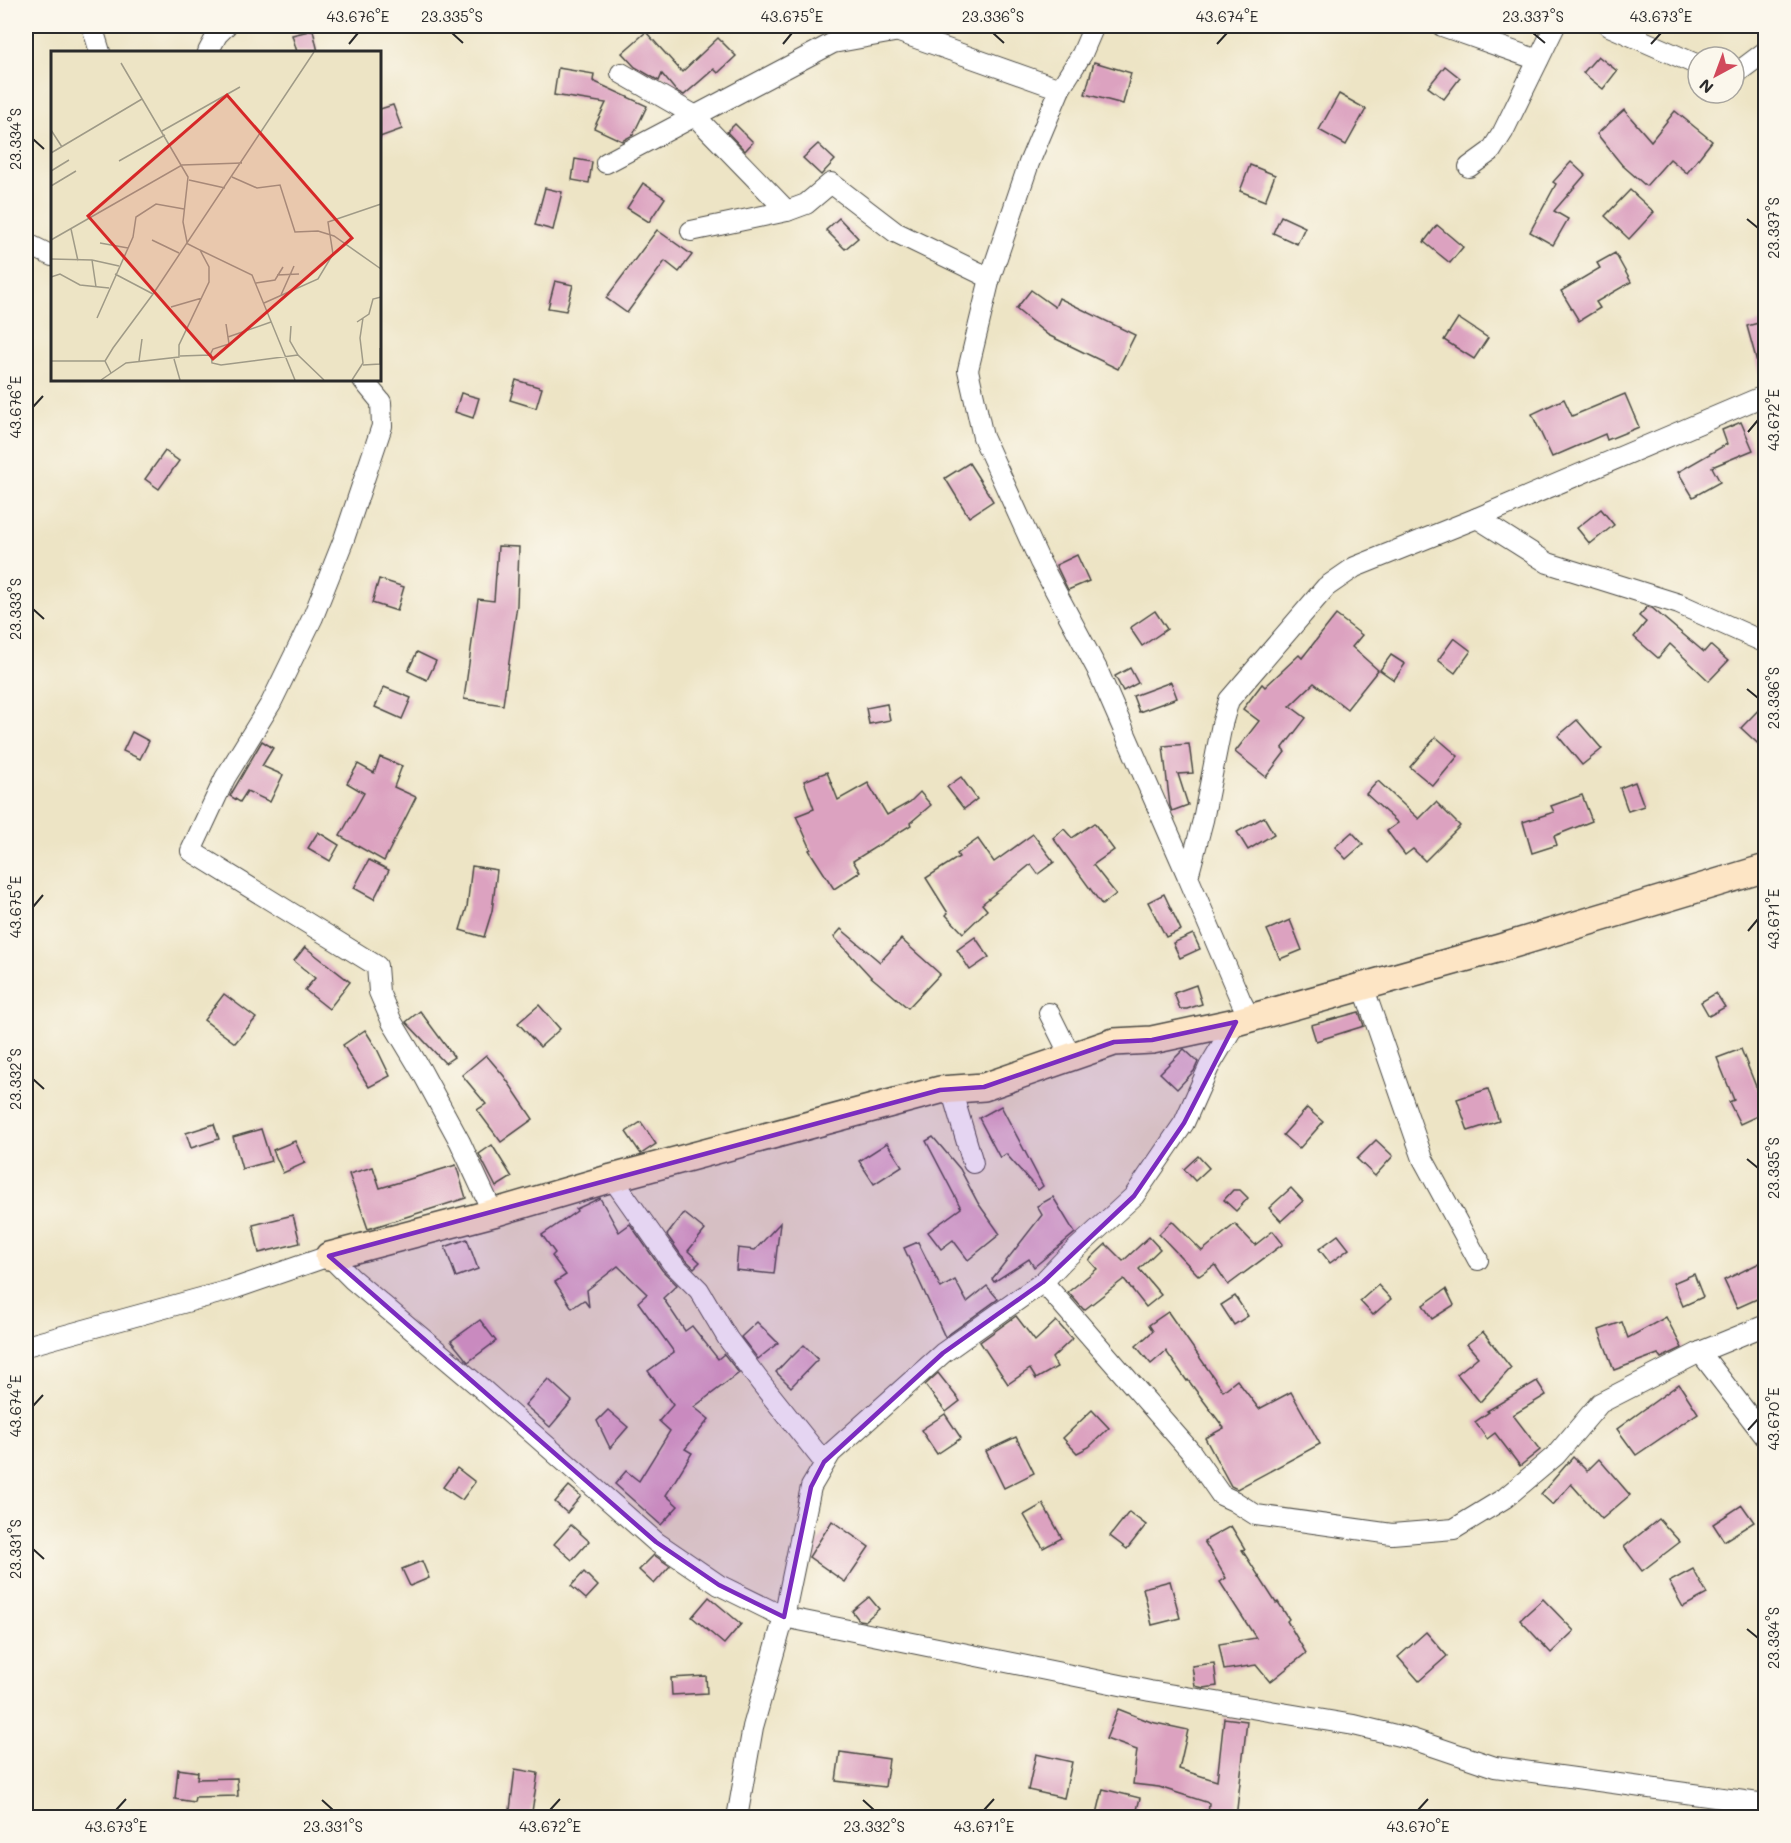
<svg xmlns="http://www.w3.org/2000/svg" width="1791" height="1843" viewBox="0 0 1791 1843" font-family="Mali,sans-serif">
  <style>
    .building { fill: #dca2c0 }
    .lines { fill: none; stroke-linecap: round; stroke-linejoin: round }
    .street-casing { stroke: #484742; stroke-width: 22 }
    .secondary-casing { stroke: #484742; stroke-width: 30 }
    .street { stroke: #fff; stroke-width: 20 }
    .secondary { stroke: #fde5c5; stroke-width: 27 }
    .marked { fill: #7b2cbf; fill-opacity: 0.2; stroke: #7b2cbf; stroke-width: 4.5; stroke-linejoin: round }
    .ticks { fill: none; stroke: #2b2b2b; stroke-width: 2 }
    .inset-road { fill: none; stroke: #9f9a87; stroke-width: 1.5 }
    .view { fill: #d62828; fill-opacity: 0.15; stroke: #d62828; stroke-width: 3 }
    .inset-edge { fill: none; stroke: #2b2b2b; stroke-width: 3 }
    .neatline { fill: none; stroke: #2b2b2b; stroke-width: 2 }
    .ticks-label { font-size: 15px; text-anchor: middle; fill: #2b2b2b }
  </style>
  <rect width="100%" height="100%" fill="#fbf7ec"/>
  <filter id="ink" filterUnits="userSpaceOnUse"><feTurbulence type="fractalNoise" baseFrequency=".0167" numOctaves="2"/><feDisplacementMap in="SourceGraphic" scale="12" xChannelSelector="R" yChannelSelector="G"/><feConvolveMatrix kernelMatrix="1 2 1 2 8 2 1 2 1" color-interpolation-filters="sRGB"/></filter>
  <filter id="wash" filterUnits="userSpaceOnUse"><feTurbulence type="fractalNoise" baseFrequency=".008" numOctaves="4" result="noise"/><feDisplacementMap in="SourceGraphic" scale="24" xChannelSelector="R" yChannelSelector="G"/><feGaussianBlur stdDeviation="1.35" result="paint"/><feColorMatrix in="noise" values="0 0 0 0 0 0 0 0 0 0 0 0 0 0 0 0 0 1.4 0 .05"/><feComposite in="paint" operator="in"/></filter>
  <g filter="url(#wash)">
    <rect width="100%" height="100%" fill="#ede4c5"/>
    <g id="blocks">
      <g class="building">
        <polygon points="313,30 318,52 297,52 292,35"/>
        <polygon points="646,32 682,72 718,38 736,56 718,73 714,69 684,95 676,91 662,74 659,81 635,67 622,53"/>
        <polygon points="1598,56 1617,71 1603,89 1583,73"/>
        <polygon points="1094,62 1131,73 1123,104 1085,94"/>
        <polygon points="1445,66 1460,78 1444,99 1428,87"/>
        <polygon points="558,68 594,74 593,81 647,106 633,135 622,141 594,128 606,103 554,95"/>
        <polygon points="1339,94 1366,109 1346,145 1319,130"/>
        <polygon points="393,105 402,129 380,137 380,109"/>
        <polygon points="1624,110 1651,141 1675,111 1712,141 1687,173 1670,159 1646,186 1622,165 1597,134"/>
        <polygon points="735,124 753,142 745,151 727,132"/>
        <polygon points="818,144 835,160 821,175 803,158"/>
        <polygon points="575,159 592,162 589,183 572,180"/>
        <polygon points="1571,162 1585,175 1554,211 1568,219 1553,245 1530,232 1556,184 1553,182"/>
        <polygon points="1250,165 1275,175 1265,201 1240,191"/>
        <polygon points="643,183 665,198 649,222 627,208"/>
        <polygon points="545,188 562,192 553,230 535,225"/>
        <polygon points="1630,190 1654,212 1629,239 1605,216"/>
        <polygon points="1281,216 1305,227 1297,244 1273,233"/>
        <polygon points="839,218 858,238 845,249 826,230"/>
        <polygon points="1437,225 1463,247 1450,263 1424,242"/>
        <polygon points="657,230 692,255 679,272 665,261 627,313 606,298"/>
        <polygon points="1615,253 1631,282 1596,302 1600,308 1579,321 1561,291 1600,268 1597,263"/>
        <polygon points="555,281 573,285 566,311 548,308"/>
        <polygon points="1031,290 1055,307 1059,298 1135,335 1118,369 1048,335 1016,309"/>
        <polygon points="1458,318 1488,338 1474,359 1444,340"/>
        <polygon points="1766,321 1766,373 1760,373 1747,326"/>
        <polygon points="516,380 542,388 536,408 510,400"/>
        <polygon points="461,393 479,398 473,418 455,412"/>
        <polygon points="1625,394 1639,427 1607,440 1605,434 1552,457 1532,414 1564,399 1572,416"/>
        <polygon points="1741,422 1753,450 1712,467 1720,482 1693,497 1678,472 1727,444 1722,430"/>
        <polygon points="165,451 179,461 159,489 145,479"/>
        <polygon points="969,463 993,501 969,517 945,478"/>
        <polygon points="1601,509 1614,525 1590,544 1577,528"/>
        <polygon points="498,546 519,547 517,605 503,705 464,699 478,599 494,601"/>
        <polygon points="1077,555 1089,581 1068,590 1056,565"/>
        <polygon points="379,579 404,587 397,611 372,603"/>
        <polygon points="1647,607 1652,608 1704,652 1710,645 1728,661 1709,681 1670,644 1658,658 1634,637 1646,622 1639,616"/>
        <polygon points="1155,611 1167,629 1142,646 1130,628"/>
        <polygon points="1336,615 1362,635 1352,647 1378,670 1347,709 1314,683 1290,706 1306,718 1282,749 1285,752 1266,777 1235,752 1259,721 1243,709 1262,684 1265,687 1299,655 1302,658"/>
        <polygon points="1454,638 1471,651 1455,673 1438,660"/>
        <polygon points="417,652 436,661 427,680 408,671"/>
        <polygon points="1391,655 1405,664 1394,680 1380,670"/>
        <polygon points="1130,668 1138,683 1123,691 1115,676"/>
        <polygon points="1171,682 1177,698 1139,712 1133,696"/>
        <polygon points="384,687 411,698 402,719 375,707"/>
        <polygon points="1766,702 1766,751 1741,728"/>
        <polygon points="887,704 890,720 869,724 866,708"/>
        <polygon points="1577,720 1602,749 1582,765 1558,736"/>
        <polygon points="132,732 149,741 140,759 123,751"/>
        <polygon points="1436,737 1458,756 1433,786 1410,767"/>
        <polygon points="262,741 273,748 262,766 283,775 270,802 247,791 240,802 230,796"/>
        <polygon points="1189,744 1193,773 1178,774 1188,805 1172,811 1170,806 1163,746"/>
        <polygon points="380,757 402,766 394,787 416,797 384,861 340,836 364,793 347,783 358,764 374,773"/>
        <polygon points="827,772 838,800 868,783 887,815 910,802 920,792 931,805 910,823 911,825 853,861 860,872 834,889 809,850 811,849 796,816 814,809 804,781"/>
        <polygon points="961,777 977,799 964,809 947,787"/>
        <polygon points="1378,781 1419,819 1436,802 1460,826 1425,861 1413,849 1405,855 1387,831 1398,823 1366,794"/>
        <polygon points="1635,782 1644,806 1628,811 1620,788"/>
        <polygon points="1582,795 1592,821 1554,836 1557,845 1532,853 1523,822 1554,812 1551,806"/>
        <polygon points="1264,817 1274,834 1248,850 1237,832"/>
        <polygon points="1094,823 1114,850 1093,865 1116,894 1102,905 1053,838 1064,829 1072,838"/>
        <polygon points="318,832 339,845 330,861 308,848"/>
        <polygon points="1352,832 1363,844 1346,859 1335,847"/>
        <polygon points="1033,834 1054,862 1038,874 1031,864 982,904 987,910 963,933 946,915 948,913 926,878 959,857 957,854 978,839 994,862"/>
        <polygon points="369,860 389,870 374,899 354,888"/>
        <polygon points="472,866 497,870 492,911 484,937 460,930 467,907"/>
        <polygon points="1164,894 1181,930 1166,937 1148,902"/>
        <polygon points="1290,920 1302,950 1280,959 1267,930"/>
        <polygon points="841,929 880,962 901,939 940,974 908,1008 870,976 834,937"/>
        <polygon points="1193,934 1200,949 1180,958 1173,943"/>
        <polygon points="975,937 989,957 970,970 957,950"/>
        <polygon points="305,947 350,982 329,1009 305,990 315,978 294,961"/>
        <polygon points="1196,985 1202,1004 1187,1009 1180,1009 1174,993"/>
        <polygon points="1716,993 1725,1007 1709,1016 1701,1002"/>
        <polygon points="224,994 256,1018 235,1043 204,1020"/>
        <polygon points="539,1005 560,1029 540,1047 518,1023"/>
        <polygon points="420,1011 454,1057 445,1063 406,1022"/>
        <polygon points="1359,1012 1364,1026 1316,1041 1311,1025"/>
        <polygon points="365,1030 377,1049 390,1076 369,1087 343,1045"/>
        <polygon points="1184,1049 1198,1062 1194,1071 1177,1089 1160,1073"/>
        <polygon points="1741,1049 1757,1089 1766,1085 1766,1112 1740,1124 1729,1102 1734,1100 1717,1058"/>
        <polygon points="486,1055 504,1076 533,1119 501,1142 477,1110 486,1104 462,1075"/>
        <polygon points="1488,1089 1499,1121 1468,1131 1457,1099"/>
        <polygon points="1001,1106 1043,1186 1038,1190 1006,1154 1000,1158 979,1118"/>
        <polygon points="1307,1108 1323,1122 1299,1149 1283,1135"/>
        <polygon points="641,1122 656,1144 641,1154 626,1132"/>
        <polygon points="214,1124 219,1139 191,1148 186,1133"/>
        <polygon points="261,1129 271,1161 242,1169 233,1137"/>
        <polygon points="933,1137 960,1169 978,1203 1000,1234 968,1260 953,1240 941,1249 928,1232 961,1208 926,1141"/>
        <polygon points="1376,1140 1393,1156 1375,1176 1357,1159"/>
        <polygon points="295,1141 305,1163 283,1173 273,1150"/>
        <polygon points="887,1143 902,1166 874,1184 859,1161"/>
        <polygon points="492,1145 512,1177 496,1187 479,1154"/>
        <polygon points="1198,1156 1209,1168 1195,1181 1184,1169"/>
        <polygon points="456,1165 466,1198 368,1229 349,1174 373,1167 380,1188"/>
        <polygon points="1291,1188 1303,1201 1281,1221 1269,1208"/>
        <polygon points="1233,1190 1240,1190 1248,1198 1236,1211 1224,1200"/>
        <polygon points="1053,1197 1075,1233 1034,1267 1029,1259 994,1282 992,1279 1042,1215 1037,1206"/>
        <polygon points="600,1198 619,1232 630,1224 662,1270 677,1285 663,1298 685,1331 692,1326 718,1359 724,1354 739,1373 694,1407 709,1419 685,1449 692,1453 666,1495 678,1506 661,1525 615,1484 626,1471 639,1481 670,1431 659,1421 673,1405 648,1371 674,1352 638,1302 647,1294 618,1266 587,1290 589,1307 584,1300 572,1308 555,1282 566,1275 552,1256 555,1253 542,1235 577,1211 576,1209"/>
        <polygon points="684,1213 705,1230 688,1251 700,1262 694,1268 681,1255 667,1235"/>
        <polygon points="293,1215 300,1243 259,1253 253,1225"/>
        <polygon points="1172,1221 1202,1251 1235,1224 1255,1245 1273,1231 1283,1244 1228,1285 1215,1265 1199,1276 1159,1234"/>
        <polygon points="780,1223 774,1274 736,1270 738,1248 755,1250"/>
        <polygon points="1338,1235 1349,1249 1330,1263 1319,1249"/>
        <polygon points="1149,1237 1160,1249 1139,1269 1161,1295 1146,1307 1124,1279 1084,1310 1068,1292 1097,1269 1089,1260 1106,1244 1123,1261"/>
        <polygon points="467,1239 478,1269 456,1277 445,1247"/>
        <polygon points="918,1242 941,1288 955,1280 967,1302 987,1286 998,1299 945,1337 904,1248"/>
        <polygon points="1766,1260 1766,1295 1737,1308 1724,1280"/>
        <polygon points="1694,1274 1703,1297 1683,1306 1673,1283"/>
        <polygon points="1378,1285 1391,1299 1373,1315 1360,1301"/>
        <polygon points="1446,1289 1454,1305 1432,1319 1423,1305"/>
        <polygon points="1235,1296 1248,1316 1234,1325 1221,1305"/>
        <polygon points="1168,1312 1223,1391 1237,1380 1259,1409 1291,1392 1320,1444 1237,1489 1231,1486 1205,1438 1224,1428 1188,1380 1187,1381 1166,1351 1151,1364 1136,1346 1153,1331 1149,1325"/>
        <polygon points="1016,1316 1035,1341 1056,1321 1072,1339 1052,1358 1057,1367 1036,1379 1030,1369 1008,1384 980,1342"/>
        <polygon points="1666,1317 1682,1348 1661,1358 1658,1354 1614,1370 1599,1330 1622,1322 1628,1338"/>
        <polygon points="480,1320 496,1341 468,1362 451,1341"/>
        <polygon points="757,1322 778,1343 758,1359 741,1337"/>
        <polygon points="1483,1332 1511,1368 1480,1402 1457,1374 1478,1357 1467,1344"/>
        <polygon points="804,1345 818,1359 791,1387 776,1372 791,1356 792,1357"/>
        <polygon points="938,1373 960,1401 946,1412 925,1385"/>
        <polygon points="548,1379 572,1401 550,1427 525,1405"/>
        <polygon points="1537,1381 1546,1395 1513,1415 1540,1450 1520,1466 1495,1433 1487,1439 1475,1422 1489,1412 1487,1411"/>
        <polygon points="1679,1384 1698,1413 1636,1455 1617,1429"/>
        <polygon points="608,1410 628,1427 610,1448 597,1421"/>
        <polygon points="1092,1410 1109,1428 1089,1447 1077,1453 1063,1438"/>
        <polygon points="945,1414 961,1438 937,1454 921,1430"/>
        <polygon points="1016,1437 1034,1473 1004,1488 986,1451"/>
        <polygon points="1573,1457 1587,1471 1599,1459 1630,1495 1602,1519 1571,1484 1553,1505 1541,1494"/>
        <polygon points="457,1468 475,1482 462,1500 443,1487"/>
        <polygon points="569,1486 581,1496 567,1513 555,1502"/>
        <polygon points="1043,1504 1062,1538 1043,1548 1024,1515"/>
        <polygon points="1742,1505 1754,1522 1724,1541 1713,1524"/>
        <polygon points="1129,1512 1146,1525 1127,1549 1110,1536"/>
        <polygon points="1659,1519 1680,1542 1642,1571 1624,1547"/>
        <polygon points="832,1521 869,1547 845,1582 809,1557"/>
        <polygon points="571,1525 589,1541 572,1560 554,1544"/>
        <polygon points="1231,1526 1245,1549 1242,1550 1276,1603 1278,1602 1289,1619 1287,1621 1306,1653 1270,1682 1256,1665 1224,1670 1219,1644 1256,1638 1220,1582 1226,1578 1204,1541"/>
        <polygon points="654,1555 670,1566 654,1584 639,1570"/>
        <polygon points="422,1561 429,1578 410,1586 402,1569"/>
        <polygon points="1693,1569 1707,1594 1683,1607 1669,1582"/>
        <polygon points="584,1572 598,1586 586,1599 571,1586"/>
        <polygon points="1170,1581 1180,1618 1152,1625 1143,1588"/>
        <polygon points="709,1597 741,1624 724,1644 692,1617"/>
        <polygon points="869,1597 879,1609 865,1621 859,1620 852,1611"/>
        <polygon points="1543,1599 1574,1631 1551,1653 1520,1620"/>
        <polygon points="1426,1632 1447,1656 1419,1681 1398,1657"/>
        <polygon points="1214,1663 1217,1686 1204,1688 1195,1686 1192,1666"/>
        <polygon points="706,1676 707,1693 672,1695 671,1678"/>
        <polygon points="1118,1709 1151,1722 1188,1730 1179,1769 1217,1781 1224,1718 1247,1721 1236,1818 1208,1816 1209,1803 1159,1787 1133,1784 1137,1750 1106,1739"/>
        <polygon points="840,1752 889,1759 885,1787 836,1781"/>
        <polygon points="1036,1754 1072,1762 1064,1798 1028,1790"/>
        <polygon points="178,1769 198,1772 197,1779 237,1778 238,1796 195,1797 194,1802 175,1799"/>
        <polygon points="515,1769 538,1773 531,1818 509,1818"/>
        <polygon points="1103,1789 1140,1798 1135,1818 1113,1818 1097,1814"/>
      </g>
    </g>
  </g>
  <g filter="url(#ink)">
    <use href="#blocks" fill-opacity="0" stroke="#484742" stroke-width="1.5"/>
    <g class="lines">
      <defs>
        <g id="street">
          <polyline points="92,26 100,52"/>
          <polyline points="882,26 1060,89"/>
          <polyline points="1094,26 1082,54 1060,89 1029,163 990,278 968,370 983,437 1040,562 1097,669 1188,877"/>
          <polyline points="1442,26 1538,60"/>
          <polyline points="1609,26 1698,65"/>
          <polyline points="208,52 217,35 226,26"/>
          <polyline points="621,73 694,115 787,211"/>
          <polyline points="1734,75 1766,51"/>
          <polyline points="606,163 833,43 894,32"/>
          <polyline points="1469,167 1491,151 1503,132 1555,26"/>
          <polyline points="691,231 787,211 806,204 831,183 895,232 990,278"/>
          <polyline points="26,243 52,256"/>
          <polyline points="363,380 381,402 382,426 344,539 313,617 271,703 225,778 191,851 377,966 379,992 392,1022 422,1072 460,1142 493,1213"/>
          <polyline points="1477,518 1548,563 1679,604 1766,643"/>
          <polyline points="1363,986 1423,1159 1478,1260"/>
          <polyline points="1049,1013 1071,1057"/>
          <polyline points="1250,1018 1241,1001 1188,877 1203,820 1222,724 1229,700 1326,587 1355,567 1477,518 1766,395"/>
          <polyline points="951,1089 973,1163"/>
          <polyline points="612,1178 672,1263 699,1290 728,1339 761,1383 824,1462"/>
          <polyline points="1043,1282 1191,1452 1221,1495 1234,1501 1256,1515 1392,1534 1454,1529 1505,1498 1556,1455 1600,1403 1700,1352 1766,1325"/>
          <polyline points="26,1346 230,1290 329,1256 352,1279 481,1388 656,1542 719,1585 784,1617 1150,1691 1354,1725 1412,1739 1495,1767 1766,1804"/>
          <polyline points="1700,1352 1766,1438"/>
          <polyline points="737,1818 753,1727 784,1617 811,1487 831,1453 943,1353 1043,1282 1064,1260 1134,1196 1184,1123 1209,1067 1236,1022"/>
        </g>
        <polyline id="secondary" points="329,1256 493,1213 612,1178 940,1090 984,1087 1114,1042 1152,1040 1236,1022 1500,948 1766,868"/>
      </defs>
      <use href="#street" class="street-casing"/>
      <use href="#secondary" class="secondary-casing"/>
      <use href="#street" class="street"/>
      <use href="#secondary" class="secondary"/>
    </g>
  </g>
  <path class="marked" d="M 1236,1022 L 1184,1123 L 1134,1196 L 1043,1282 L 943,1353 L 824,1462 L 811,1487 L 784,1617 L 719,1585 L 656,1542 L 329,1256 L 940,1090 L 984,1087 L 1114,1042 L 1152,1040 Z"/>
  <path class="ticks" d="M 452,33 L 463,43M 993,33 L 1004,43M 1533,33 L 1545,43M 349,44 L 358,33M 783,44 L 792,33M 1217,44 L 1227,33M 1651,44 L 1661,33M 33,139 L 44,149M 1747,219 L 1758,228M 33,407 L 43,396M 1748,432 L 1758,420M 33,609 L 44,619M 1747,689 L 1758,698M 33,907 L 43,895M 1748,931 L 1758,919M 33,1079 L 44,1089M 1747,1159 L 1758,1168M 33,1406 L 43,1395M 1748,1430 L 1758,1419M 33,1549 L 44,1559M 1747,1629 L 1758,1638M 322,1800 L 333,1810M 863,1800 L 874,1810M 116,1810 L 126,1799M 550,1810 L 560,1799M 984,1810 L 994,1799M 1418,1810 L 1428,1799"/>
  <g transform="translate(51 51)">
    <rect width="330" height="330" fill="#ede4c5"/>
    <path class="inset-road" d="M 70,12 L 137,126 L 132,171 L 136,191M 0,79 L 11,96M 111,80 L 189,36M 0,102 L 91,48M 68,110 L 114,84M 0,120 L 18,109M 181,126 L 206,137 L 229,134 L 244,181 L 267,180 L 283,185 L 330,218M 138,129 L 174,137M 0,135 L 25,120M 20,178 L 27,210M 0,189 L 131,114 L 191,112M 101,189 L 128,202M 49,192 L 77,197M 149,199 L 201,224 L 244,329M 0,208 L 41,209 L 45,236M 41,209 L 68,215M 64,223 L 102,243M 226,224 L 248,223M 0,226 L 9,223 L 29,234 L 58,237M 205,232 L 224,229 L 232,216M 230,244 L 243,215M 213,252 L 267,228 L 282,203 L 277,171 L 330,153M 120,256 L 151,247M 46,267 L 82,186 L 85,166 L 105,153 L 133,158M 306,271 L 318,263 L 322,248 L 330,246M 240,275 L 239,290 L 247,304 L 273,329M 177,286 L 220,271M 160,303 L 161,312 L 170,314 L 247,304M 129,305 L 159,304 L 162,298 L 178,293 L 175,273M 123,308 L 129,329M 0,310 L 54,310M 88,310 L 91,288M 312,314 L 329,313 L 329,297M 60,322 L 54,310 L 62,297 L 102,243 L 263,1M 50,329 L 75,312 L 128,306 L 128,294 L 158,231 L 158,216 L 149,199 L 135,192M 301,329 L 312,312 L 309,287 L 312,267"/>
    <path class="view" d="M 176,44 L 301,187 L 162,308 L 37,165 Z"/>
    <rect width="330" height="330" class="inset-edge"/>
  </g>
  <rect width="1791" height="1843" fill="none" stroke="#fbf7ec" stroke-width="66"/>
  <g transform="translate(1716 75) rotate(221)"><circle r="28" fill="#fbf7ec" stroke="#a8a59f" stroke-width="1.5"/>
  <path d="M0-4.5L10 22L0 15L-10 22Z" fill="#d1495b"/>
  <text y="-9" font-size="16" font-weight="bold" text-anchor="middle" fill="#2b2b2b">N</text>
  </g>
  <rect x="33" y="33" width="1725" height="1777" class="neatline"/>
  <g class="ticks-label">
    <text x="358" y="22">43.676°E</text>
    <text x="452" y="22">23.335°S</text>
    <text x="792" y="22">43.675°E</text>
    <text x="993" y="22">23.336°S</text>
    <text x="1227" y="22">43.674°E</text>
    <text x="1533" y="22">23.337°S</text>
    <text x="1661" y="22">43.673°E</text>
    <text transform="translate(16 139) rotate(-90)" y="5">23.334°S</text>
    <text transform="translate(1774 228) rotate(-90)" y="5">23.337°S</text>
    <text transform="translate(16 407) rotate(-90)" y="5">43.676°E</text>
    <text transform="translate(1774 420) rotate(-90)" y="5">43.672°E</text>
    <text transform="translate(16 609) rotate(-90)" y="5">23.333°S</text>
    <text transform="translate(1774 698) rotate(-90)" y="5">23.336°S</text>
    <text transform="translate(16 907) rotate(-90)" y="5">43.675°E</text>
    <text transform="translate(1774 919) rotate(-90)" y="5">43.671°E</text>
    <text transform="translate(16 1079) rotate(-90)" y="5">23.332°S</text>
    <text transform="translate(1774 1168) rotate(-90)" y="5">23.335°S</text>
    <text transform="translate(16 1406) rotate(-90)" y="5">43.674°E</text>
    <text transform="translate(1774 1419) rotate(-90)" y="5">43.670°E</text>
    <text transform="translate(16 1549) rotate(-90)" y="5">23.331°S</text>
    <text transform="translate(1774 1638) rotate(-90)" y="5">23.334°S</text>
    <text x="116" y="1832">43.673°E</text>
    <text x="333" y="1832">23.331°S</text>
    <text x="550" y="1832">43.672°E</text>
    <text x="874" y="1832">23.332°S</text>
    <text x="984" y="1832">43.671°E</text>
    <text x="1418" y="1832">43.670°E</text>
  </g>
</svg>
